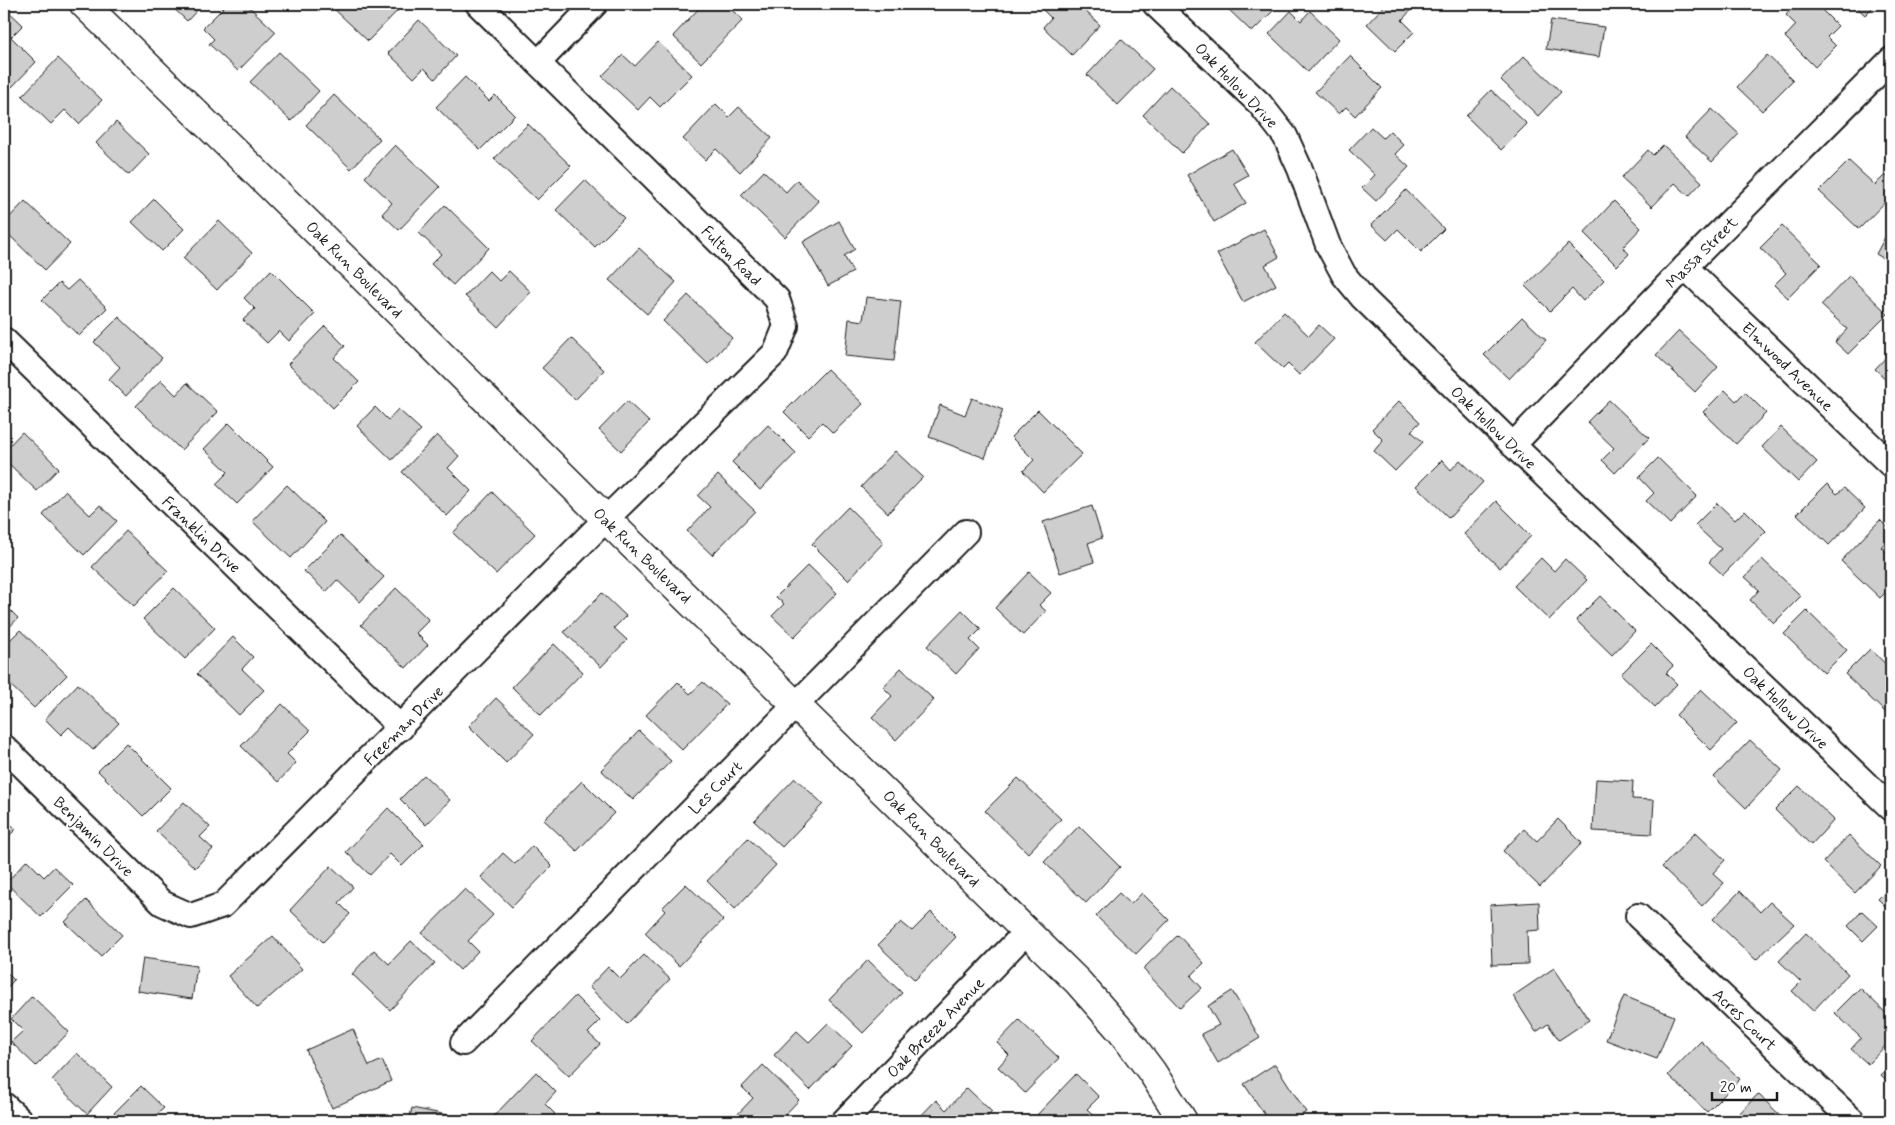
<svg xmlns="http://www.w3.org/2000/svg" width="1895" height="1125" viewBox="0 0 1895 1125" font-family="Mynerve,sans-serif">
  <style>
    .building { fill: #cecece; stroke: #1c1c1c }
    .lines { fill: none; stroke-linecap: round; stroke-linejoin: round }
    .street-casing { stroke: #1c1c1c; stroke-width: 28 }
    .secondary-casing { stroke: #1c1c1c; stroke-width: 31 }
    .street { stroke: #fff; stroke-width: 24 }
    .secondary { stroke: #fff; stroke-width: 28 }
    .labels { text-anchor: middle; stroke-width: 4; stroke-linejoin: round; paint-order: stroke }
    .street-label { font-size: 16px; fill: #1c1c1c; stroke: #fff }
  </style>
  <rect width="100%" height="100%" fill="#fff"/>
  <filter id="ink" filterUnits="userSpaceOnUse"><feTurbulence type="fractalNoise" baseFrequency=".02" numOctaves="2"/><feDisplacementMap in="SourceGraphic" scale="10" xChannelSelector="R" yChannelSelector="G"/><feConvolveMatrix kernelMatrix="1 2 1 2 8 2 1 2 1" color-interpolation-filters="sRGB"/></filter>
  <g filter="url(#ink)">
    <g class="building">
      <polygon points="169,4 203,4 187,21"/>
      <polygon points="227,4 246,4 276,32 238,71 209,44 214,39 203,28"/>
      <polygon points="336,4 404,4 368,41 332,7"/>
      <polygon points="703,4 725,4 743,20 701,63 673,36"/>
      <polygon points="1046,4 1078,4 1100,25 1072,55 1043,27 1051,18 1041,8"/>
      <polygon points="1223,4 1268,4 1274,10 1252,32"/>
      <polygon points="1386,4 1406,4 1412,9 1402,20 1414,32 1395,51 1367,24"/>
      <polygon points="1563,4 1586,4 1565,10"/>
      <polygon points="1796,4 1816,4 1838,26 1827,37 1836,46 1815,67 1785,37 1796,25 1786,15"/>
      <polygon points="1853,4 1876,4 1865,15"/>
      <polygon points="4,7 23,25 11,37 36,62 12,87 4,80"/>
      <polygon points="1291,11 1301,21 1310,11 1339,39 1308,72 1269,34"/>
      <polygon points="419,20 456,56 435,79 424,68 414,78 388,53"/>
      <polygon points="1551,20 1604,27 1599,57 1546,49"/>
      <polygon points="1121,39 1153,69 1118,105 1087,75"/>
      <polygon points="658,42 692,75 660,107 650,97 638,110 602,76 623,55 635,66"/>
      <polygon points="279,52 319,91 291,121 250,82"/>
      <polygon points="1767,55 1793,80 1762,111 1737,87"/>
      <polygon points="1350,56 1382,88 1355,116 1346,107 1339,114 1315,92"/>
      <polygon points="1524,56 1561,92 1538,116 1501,80"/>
      <polygon points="58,58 102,100 79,124 65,110 51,124 22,96"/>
      <polygon points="465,77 489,101 495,95 515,115 480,150 436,107"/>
      <polygon points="1170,86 1210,124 1182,153 1143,115"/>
      <polygon points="1491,90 1527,124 1501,150 1466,116"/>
      <polygon points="334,95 380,139 351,169 306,125"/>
      <polygon points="716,104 729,117 739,107 772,138 740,172 716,149 705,160 683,139"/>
      <polygon points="1712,109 1739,134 1712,162 1685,137"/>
      <polygon points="116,122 149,154 129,175 96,143"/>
      <polygon points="528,124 571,166 537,200 494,159"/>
      <polygon points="1371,127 1383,138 1390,131 1404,145 1395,154 1409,167 1376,201 1362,188 1375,175 1349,150"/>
      <polygon points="395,145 440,187 399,230 382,214 392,203 365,177"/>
      <polygon points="1663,145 1702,182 1689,196 1675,183 1652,207 1621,178 1648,150 1653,155"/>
      <polygon points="1232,149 1248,175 1234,183 1246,203 1214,222 1187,175"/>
      <polygon points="1849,161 1875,185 1885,175 1891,180 1891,196 1859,229 1819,191"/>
      <polygon points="764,171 786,192 797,180 819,201 785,237 741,195"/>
      <polygon points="585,180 624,218 595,247 556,210"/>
      <polygon points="1406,190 1444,229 1421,252 1398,229 1387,240 1371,225"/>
      <polygon points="154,199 184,229 162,251 132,222"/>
      <polygon points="25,201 70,244 45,270 4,230 4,223"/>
      <polygon points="1614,201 1641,228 1623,247 1629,254 1617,266 1584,233"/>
      <polygon points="445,205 489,248 453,285 431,264 441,254 419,233"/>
      <polygon points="219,221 252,253 217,290 183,258"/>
      <polygon points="839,221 855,249 844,256 853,272 828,286 803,242"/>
      <polygon points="1782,226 1821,264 1788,298 1774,285 1786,273 1760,248"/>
      <polygon points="1891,226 1891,263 1876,254"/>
      <polygon points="1264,229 1279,257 1265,265 1276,285 1243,302 1217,254"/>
      <polygon points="1568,244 1604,280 1583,301 1572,289 1550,311 1525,286"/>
      <polygon points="639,248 676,282 647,314 609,280"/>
      <polygon points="271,270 315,314 289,341 279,331 267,343 243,320 255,309 244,298"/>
      <polygon points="489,271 499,281 509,271 531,292 498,327 465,296"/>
      <polygon points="1849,276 1888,314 1848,354 1835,342 1847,329 1821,305"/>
      <polygon points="78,280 107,308 79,336 42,300 59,283 67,290"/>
      <polygon points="688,295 732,338 708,364 663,321"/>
      <polygon points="866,297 901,301 894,361 845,356 849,319 863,321"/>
      <polygon points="1284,312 1309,336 1319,325 1334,339 1299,375 1288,364 1283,369 1255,342"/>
      <polygon points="119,317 162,358 126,396 109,379 120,367 94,342"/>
      <polygon points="1522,317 1546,340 1509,379 1484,355"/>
      <polygon points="325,326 345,346 334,358 359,382 333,408 288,364"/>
      <polygon points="1679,331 1718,367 1695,392 1656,355"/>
      <polygon points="571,338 604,370 575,400 542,368"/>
      <polygon points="1891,352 1891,384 1875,369"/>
      <polygon points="827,369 863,404 833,433 822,422 808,436 784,412"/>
      <polygon points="161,380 176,395 187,383 218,412 181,450 136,406"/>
      <polygon points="1725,390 1736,401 1745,392 1766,413 1736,444 1703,412"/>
      <polygon points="972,398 1003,410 985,458 929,437 940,405 965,415"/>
      <polygon points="1609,400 1649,438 1615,473 1602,460 1614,448 1587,422"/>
      <polygon points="627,401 649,422 621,451 599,430"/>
      <polygon points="1399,401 1420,422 1411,431 1423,442 1395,471 1374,451 1383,440 1372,429"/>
      <polygon points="375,407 388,420 398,409 421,430 392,460 357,426"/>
      <polygon points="1038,410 1082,454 1043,492 1023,471 1034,460 1011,437"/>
      <polygon points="229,423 273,467 237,504 216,484 228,472 204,449"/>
      <polygon points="768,425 796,453 760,490 732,462"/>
      <polygon points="1781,427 1817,462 1798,482 1762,447"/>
      <polygon points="22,432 59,468 37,491 4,459 4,451"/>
      <polygon points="437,435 459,456 448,468 471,491 447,516 402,472"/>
      <polygon points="895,451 923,477 888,513 861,487"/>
      <polygon points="1658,458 1697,496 1670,524 1646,501 1654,493 1639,477"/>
      <polygon points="1442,460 1451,470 1460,460 1483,482 1449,518 1416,486"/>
      <polygon points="718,475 755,511 712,555 687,531 710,507 698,496"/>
      <polygon points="1827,484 1837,494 1844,488 1865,508 1829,545 1797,514"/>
      <polygon points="287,485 325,522 291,558 252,521"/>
      <polygon points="65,491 90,515 100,505 117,521 84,555 43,515"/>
      <polygon points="492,492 535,534 496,574 453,533"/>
      <polygon points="1496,501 1531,536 1500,568 1464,534"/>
      <polygon points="1717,503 1735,520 1745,510 1766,531 1723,575 1709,562 1721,549 1695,525"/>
      <polygon points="1092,506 1102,538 1088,543 1094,562 1060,573 1043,522"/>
      <polygon points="848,507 884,542 848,580 812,544"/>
      <polygon points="1880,520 1891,531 1891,536 1881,547 1891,557 1891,587 1880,598 1841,561"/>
      <polygon points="126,531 168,571 134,606 92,567"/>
      <polygon points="340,535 384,577 360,602 337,580 326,592 304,571"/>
      <polygon points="1541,558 1554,571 1565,559 1587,580 1549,620 1514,586"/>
      <polygon points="1762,559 1801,596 1774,623 1750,600 1759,590 1745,577"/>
      <polygon points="808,565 837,593 794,637 772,616 784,604 776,597"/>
      <polygon points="1029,572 1051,593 1039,605 1046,611 1023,635 995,608"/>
      <polygon points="174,588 215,628 185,659 143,619"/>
      <polygon points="396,588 429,620 416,633 428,645 406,668 361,625"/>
      <polygon points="602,593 626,616 614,628 627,640 601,667 564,632"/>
      <polygon points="1600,596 1635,631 1612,655 1576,620"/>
      <polygon points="4,604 18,618 4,633"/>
      <polygon points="962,610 981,629 970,640 979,649 956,674 927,646"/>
      <polygon points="1807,611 1847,650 1824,673 1784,634"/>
      <polygon points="20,630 67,675 34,708 4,679 4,646"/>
      <polygon points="233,637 253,657 242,669 264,690 239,715 197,674"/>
      <polygon points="554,644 583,672 541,715 512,687"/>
      <polygon points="1651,644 1673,666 1666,673 1677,684 1655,707 1621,674"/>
      <polygon points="1870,649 1891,669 1891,706 1885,712 1845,674"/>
      <polygon points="901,668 934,700 896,740 872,717 892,696 883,687"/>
      <polygon points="678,682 690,694 703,682 727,704 682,750 646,715"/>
      <polygon points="78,684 119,723 93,750 69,727 61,735 45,719"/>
      <polygon points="1701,689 1737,723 1711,750 1676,715"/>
      <polygon points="496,698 534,734 506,763 469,726"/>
      <polygon points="282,704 310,731 287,754 296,763 278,782 241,746"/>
      <polygon points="639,731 671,761 633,800 601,770"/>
      <polygon points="1750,740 1782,770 1746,808 1714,777"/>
      <polygon points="126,743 171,788 143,816 98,771"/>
      <polygon points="424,775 450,800 426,825 400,799"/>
      <polygon points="795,778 823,804 782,847 754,821"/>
      <polygon points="1018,778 1061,819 1028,853 985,811"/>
      <polygon points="1596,779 1633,781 1632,799 1654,800 1652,834 1593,831"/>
      <polygon points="582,781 614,813 577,851 544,820"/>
      <polygon points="1799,786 1834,820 1811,845 1775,810"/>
      <polygon points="184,802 210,827 200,837 213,849 195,868 156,831"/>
      <polygon points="388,808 424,844 402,866 390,854 370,875 346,852"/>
      <polygon points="4,818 16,829 4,841"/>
      <polygon points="1558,819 1582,843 1540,887 1503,851 1524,829 1537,841"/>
      <polygon points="1079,826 1120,867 1086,903 1044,862"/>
      <polygon points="1696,832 1725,860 1713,873 1724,883 1702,906 1662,867"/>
      <polygon points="1849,835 1881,866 1855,893 1823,862"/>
      <polygon points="748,838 776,865 735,909 707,881"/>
      <polygon points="532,846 552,866 512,907 481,877 503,853 515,864"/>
      <polygon points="27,860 44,877 54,867 73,885 41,917 6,883"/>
      <polygon points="331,866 353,887 339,903 350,914 323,942 290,910"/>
      <polygon points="686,884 723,920 679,966 645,933 665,911 662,908"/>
      <polygon points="1891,886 1891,912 1878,899"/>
      <polygon points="465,889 493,915 468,941 478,951 460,970 422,933"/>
      <polygon points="1740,891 1760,912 1770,902 1794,924 1756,960 1713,919"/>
      <polygon points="1119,893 1131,904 1142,893 1169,920 1136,954 1096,916"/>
      <polygon points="86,900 122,935 101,956 65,922"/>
      <polygon points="1539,902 1540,930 1527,931 1528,964 1492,965 1490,905"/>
      <polygon points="1862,911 1878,926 1863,941 1848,926"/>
      <polygon points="931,912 956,937 915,980 878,945 901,922 912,931"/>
      <polygon points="1806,933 1848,974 1813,1011 1792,991 1801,982 1779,961"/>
      <polygon points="1178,935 1204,963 1191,976 1202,988 1180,1008 1143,969"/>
      <polygon points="273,936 302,969 257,1008 228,976"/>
      <polygon points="411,941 435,963 390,1010 352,974 374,950 389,964"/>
      <polygon points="644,955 670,979 627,1024 589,987 608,967 620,979"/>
      <polygon points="143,958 197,966 192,999 138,991"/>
      <polygon points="868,960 902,993 863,1033 829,1000"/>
      <polygon points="1554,968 1589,1020 1559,1040 1548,1024 1536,1032 1513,996"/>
      <polygon points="4,970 14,980 4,991"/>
      <polygon points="1860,988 1891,1018 1891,1040 1868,1064 1851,1049 1861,1038 1835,1013"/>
      <polygon points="1232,991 1260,1038 1218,1063 1201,1034 1219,1025 1208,1006"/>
      <polygon points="32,996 69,1032 36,1066 11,1042 23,1031 11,1019"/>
      <polygon points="575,996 600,1021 588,1033 600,1044 569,1076 532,1041"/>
      <polygon points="1624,996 1674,1016 1657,1059 1606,1040"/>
      <polygon points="1019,1020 1059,1058 1025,1093 998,1067 1009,1055 997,1043"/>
      <polygon points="828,1023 852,1046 810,1090 774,1055 797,1031 809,1042"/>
      <polygon points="353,1029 369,1066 382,1060 391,1081 332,1108 306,1050"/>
      <polygon points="1701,1041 1740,1079 1707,1112 1668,1075"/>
      <polygon points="77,1053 112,1087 87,1114 52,1080"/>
      <polygon points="1275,1064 1306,1112 1292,1121 1255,1121 1265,1115 1244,1084"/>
      <polygon points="1891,1064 1891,1085 1881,1075"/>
      <polygon points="763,1065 799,1100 779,1121 735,1121 733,1119 753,1098 742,1087"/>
      <polygon points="536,1072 556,1092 545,1104 555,1114 548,1121 497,1121 493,1117"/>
      <polygon points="1076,1074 1099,1097 1087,1109 1100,1121 1044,1121 1037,1115"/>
      <polygon points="141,1086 164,1108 152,1119 154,1121 106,1121"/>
      <polygon points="967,1088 992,1112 983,1121 916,1121 936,1100 946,1110"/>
      <polygon points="1758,1094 1786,1121 1738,1121 1735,1118"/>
      <polygon points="412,1108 473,1120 473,1121 409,1121"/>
    </g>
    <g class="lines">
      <defs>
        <g id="street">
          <polyline points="1155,4 1260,104 1285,136 1300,169 1328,245 1344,275 1363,298 1513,445 1891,808"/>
          <polyline points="538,63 595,4"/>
          <polyline points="1685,267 1891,465"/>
          <polyline points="4,340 401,728"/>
          <polyline points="1513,445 1685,267 1891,60"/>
          <polyline points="4,747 162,903 191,916 223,905 606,519 775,353 786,326 777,299 478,4"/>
          <polyline points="1638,916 1853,1121"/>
          <polyline points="463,1043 966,532"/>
          <polyline points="4,1105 21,1121"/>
          <polyline points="844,1121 1026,932"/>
        </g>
        <polyline id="secondary" points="84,4 356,270 606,519 1078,982 1122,1032 1152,1072 1183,1121"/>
      </defs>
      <use href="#street" class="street-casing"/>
      <use href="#secondary" class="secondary-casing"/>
      <use href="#street" class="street"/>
      <use href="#secondary" class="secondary"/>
    </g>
  </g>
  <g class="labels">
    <g class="street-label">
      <text transform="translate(1237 85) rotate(46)" y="6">Oak Hollow Drive</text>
      <text transform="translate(1701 252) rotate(-45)" y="6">Massa Street</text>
      <text transform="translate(732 255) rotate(45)" y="6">Fulton Road</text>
      <text transform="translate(355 269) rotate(45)" y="6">Oak Run Boulevard</text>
      <text transform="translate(1788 366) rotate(44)" y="6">Elmwood Avenue</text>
      <text transform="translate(1494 427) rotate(44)" y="6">Oak Hollow Drive</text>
      <text transform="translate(202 534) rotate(44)" y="6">Franklin Drive</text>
      <text transform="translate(643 555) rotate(44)" y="6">Oak Run Boulevard</text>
      <text transform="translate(1786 707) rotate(44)" y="6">Oak Hollow Drive</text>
      <text transform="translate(403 725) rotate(-45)" y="6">Freeman Drive</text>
      <text transform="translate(715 787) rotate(-45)" y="6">Les Court</text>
      <text transform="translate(94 836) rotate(45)" y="6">Benjamin Drive</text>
      <text transform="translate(932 838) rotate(45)" y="6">Oak Run Boulevard</text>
      <text transform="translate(1745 1019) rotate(44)" y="6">Acres Court</text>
      <text transform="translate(935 1027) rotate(-46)" y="6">Oak Breeze Avenue</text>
    </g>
  </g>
  <rect width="1895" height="1125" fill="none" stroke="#fff" stroke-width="20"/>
  <rect x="10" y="10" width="1875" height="1105" fill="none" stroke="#1c1c1c" stroke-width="2" filter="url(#ink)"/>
  <path d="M1712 1092v8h65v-8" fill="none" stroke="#1c1c1c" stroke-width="2.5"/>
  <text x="1720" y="1092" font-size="15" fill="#1c1c1c" stroke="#ffffff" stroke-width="4" paint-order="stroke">20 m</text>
</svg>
